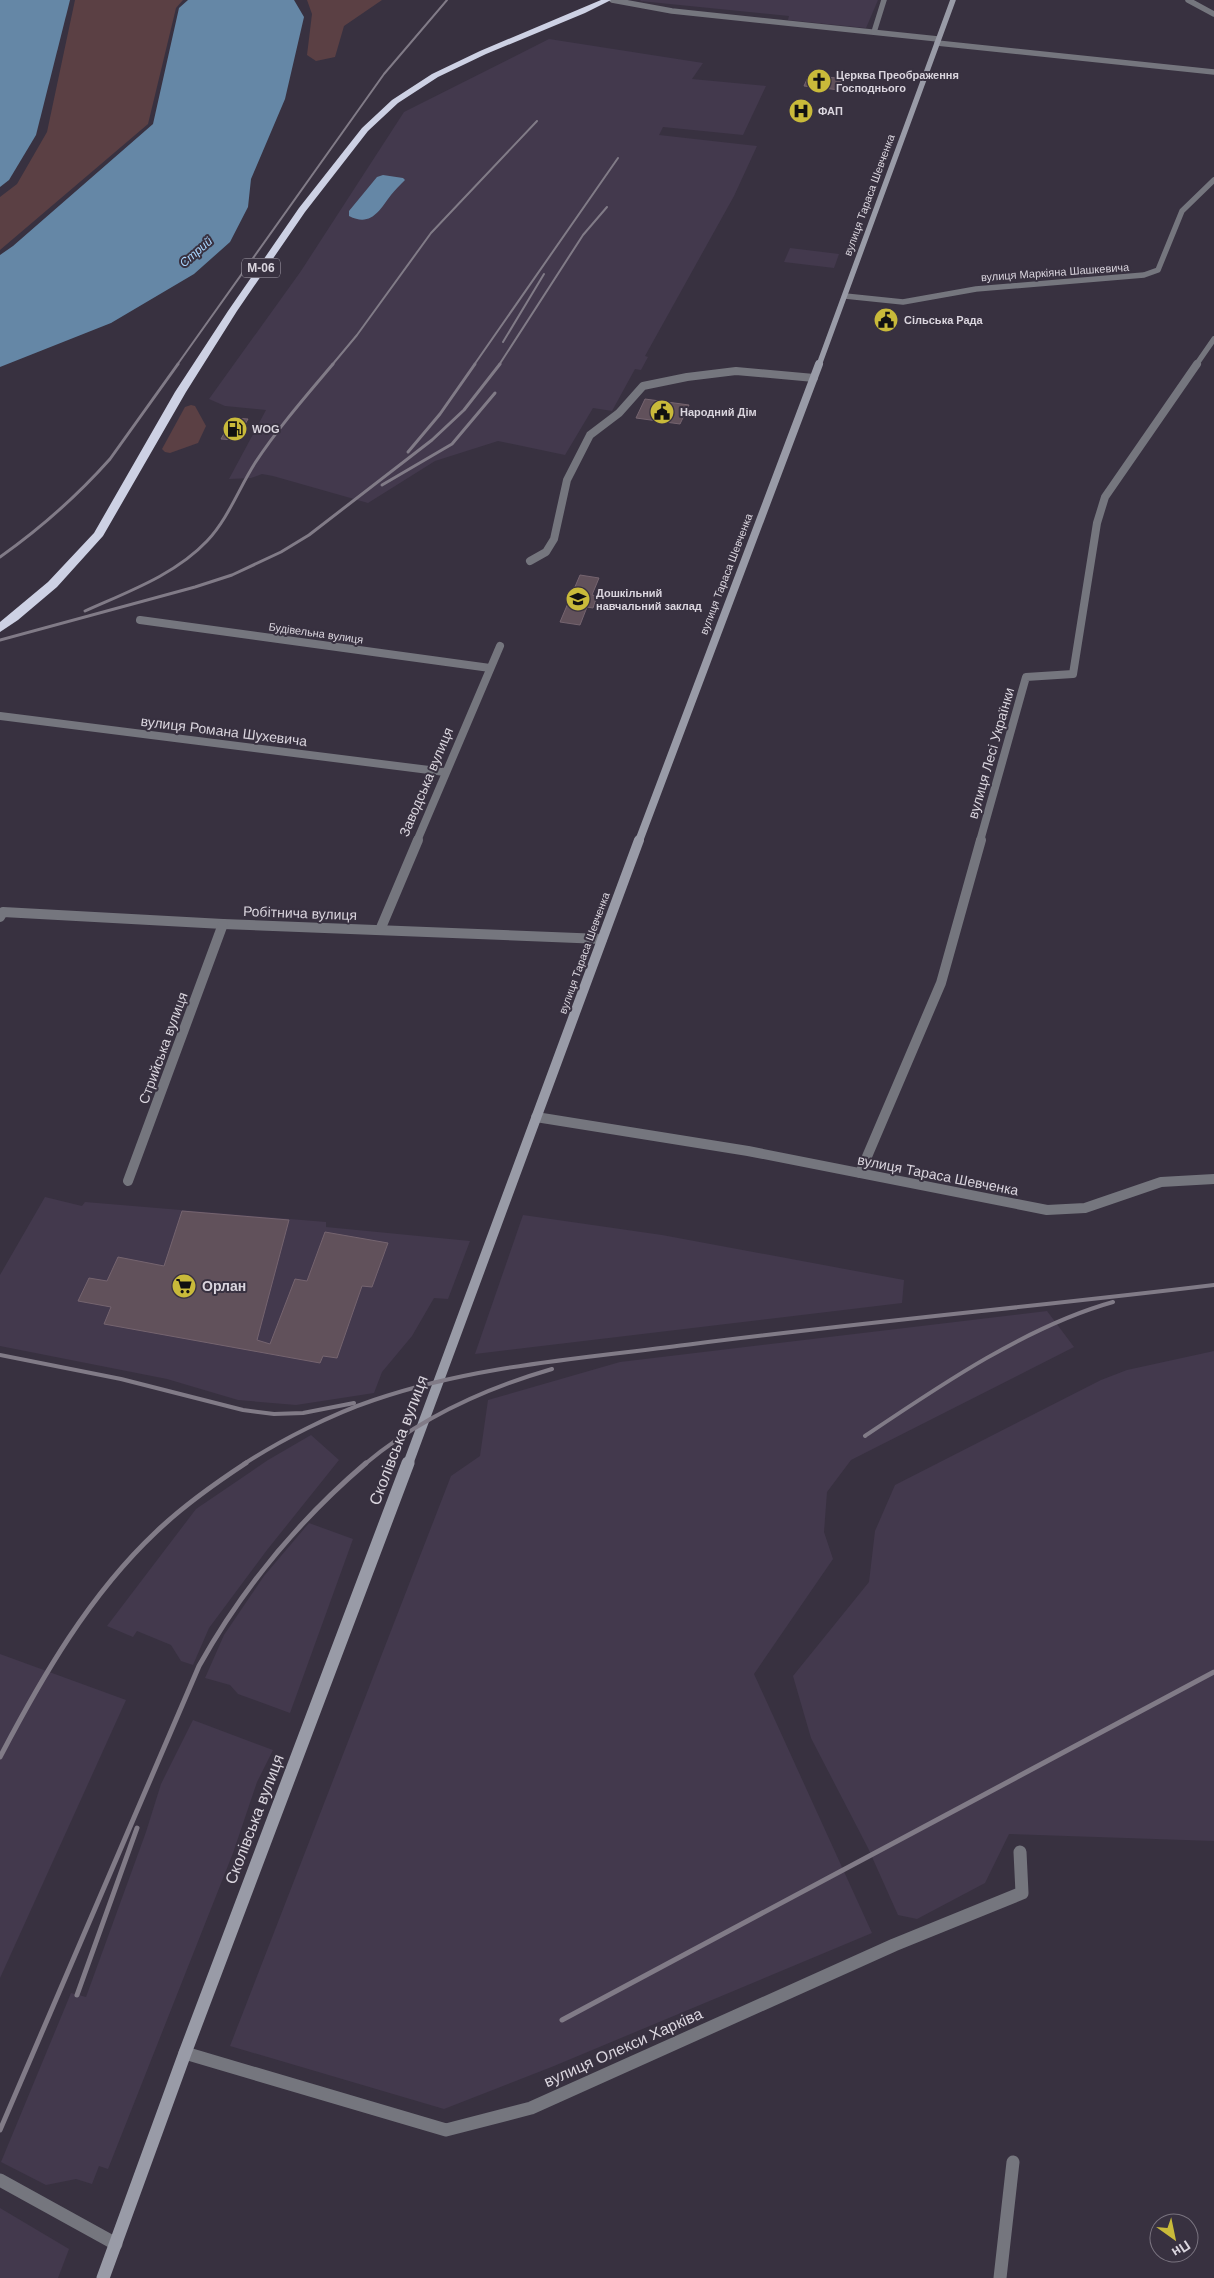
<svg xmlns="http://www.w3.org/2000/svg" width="1214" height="2278" viewBox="0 0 1214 2278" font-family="Arial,sans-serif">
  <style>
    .built { fill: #43394d }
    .green { fill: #5b4044 }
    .water { fill: #6587a6 }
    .building { fill: #61515b; stroke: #75646f }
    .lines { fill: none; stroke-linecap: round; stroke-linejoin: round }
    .street-far3 { stroke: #75767e; stroke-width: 5.5 }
    .street-far2 { stroke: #75767e; stroke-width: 8 }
    .street-far1 { stroke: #75767e; stroke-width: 10 }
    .street { stroke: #75767e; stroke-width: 13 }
    .secondary-far3 { stroke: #999ba7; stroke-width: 5.5 }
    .secondary-far2 { stroke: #999ba7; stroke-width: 8 }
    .secondary-far1 { stroke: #999ba7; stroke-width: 10 }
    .secondary { stroke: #999ba7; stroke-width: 13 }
    .highway { fill: #cdd1e4; fill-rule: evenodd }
    .rail-far3 { stroke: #817b87; stroke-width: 2 }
    .rail-far2 { stroke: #817b87; stroke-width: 3 }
    .rail-far1 { stroke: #817b87; stroke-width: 4 }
    .rail { stroke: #817b87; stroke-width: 5 }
    .labels { text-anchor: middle; stroke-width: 4; stroke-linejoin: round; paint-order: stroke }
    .far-poi-label { font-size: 11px; font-weight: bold; fill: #dad5de; stroke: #383140; text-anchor: start }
    .far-street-label { font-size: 11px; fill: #dad5de; stroke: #383140 }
    .far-water-label { font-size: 12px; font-style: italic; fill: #a8d4fd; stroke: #383140 }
    .shield { fill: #383140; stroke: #a9a4af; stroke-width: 1 }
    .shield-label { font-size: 12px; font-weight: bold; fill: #dad5de }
    .street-label { font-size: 14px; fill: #dad5de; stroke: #383140 }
    .poi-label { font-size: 14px; font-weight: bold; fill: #dad5de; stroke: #383140; text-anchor: start }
    .near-street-label { font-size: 16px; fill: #dad5de; stroke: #383140 }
  </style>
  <rect width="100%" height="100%" fill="#383140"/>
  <g class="built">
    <polygon points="641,0 878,0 866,28 788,20 789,16 640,1"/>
    <polygon points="549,39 703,63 692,79 766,86 743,135 663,127 659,135 757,146 734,196 645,356 648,357 641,370 635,369 612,411 593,408 565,455 498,441 435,461 368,503 273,476 262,474 251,478 229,479 266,410 225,406 209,399 301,271 404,112"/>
    <polygon points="790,248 839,254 834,268 784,262"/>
    <polygon points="45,1197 82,1206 85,1202 326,1222 326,1227 470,1241 448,1299 434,1298 412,1336 382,1372 374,1393 296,1405 238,1400 167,1379 0,1346 0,1275"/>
    <polygon points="523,1215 662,1235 904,1280 902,1303 475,1354"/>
    <polygon points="1047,1311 1074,1347 851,1460 827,1492 824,1532 833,1559 754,1674 872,1933 554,2066 444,2109 230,2046 451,1476 480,1456 488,1400 620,1362"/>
    <polygon points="1214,1351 1214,1841 1009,1834 985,1883 917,1919 898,1915 868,1848 811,1738 793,1676 869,1582 875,1531 895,1485 1101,1380 1127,1370"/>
    <polygon points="311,1435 339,1460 267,1550 209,1628 193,1665 181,1661 171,1645 137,1631 133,1637 107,1626 196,1509 268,1460"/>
    <polygon points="309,1523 353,1539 290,1713 238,1694 230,1685 205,1678 224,1635 264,1576"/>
    <polygon points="0,1654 126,1700 0,1978"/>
    <polygon points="193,1720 273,1750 257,1782 233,1853 108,2169 99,2166 92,2184 76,2179 46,2185 1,2162 71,1993 86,1997 146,1832 161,1784"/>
    <polygon points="0,2208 69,2249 58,2278 0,2278"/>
  </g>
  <g class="green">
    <polygon points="75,0 183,0 176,8 148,124 0,250 0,197 17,184 47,132"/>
    <polygon points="307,0 382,0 344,26 335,57 316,61 307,55 312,14"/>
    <polygon points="191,405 195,406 206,426 198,443 170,453 165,452 162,449 185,407"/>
  </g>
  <g class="water">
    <polygon points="0,0 70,0 36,135 9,180 0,187"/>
    <polygon points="188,0 294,0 304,17 285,99 251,179 248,207 230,242 194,274 111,323 0,367 0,255 13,246 153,124 179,8"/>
    <path d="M 383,175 L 403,178 L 405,180 C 400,185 395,190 391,195 C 379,211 371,227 349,216 L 349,211 L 377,177 Z"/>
  </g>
  <g class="building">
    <polygon points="809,75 845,79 840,90 804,86"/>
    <polygon points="645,399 689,405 680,424 636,418"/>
    <polygon points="233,418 248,419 236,440 221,439"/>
    <polygon points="580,575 599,578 592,595 597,596 593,608 587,607 580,625 560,622"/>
    <polygon points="182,1211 289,1220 257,1340 270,1344 295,1279 307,1281 325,1232 388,1243 372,1287 362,1286 337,1358 323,1356 320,1363 104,1324 111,1307 78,1301 89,1278 107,1281 118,1257 164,1266"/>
  </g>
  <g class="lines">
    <g class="street-far3">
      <polyline points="612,0 672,11 938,39"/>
      <polyline points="1188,0 1214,14"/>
      <polyline points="874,32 884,0"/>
      <polyline points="937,43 1214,72"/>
      <polyline points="845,296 903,302 976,289 1144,275 1158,270 1182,211 1214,180"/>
      <polyline points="1196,365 1214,339"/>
    </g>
    <g class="street-far2">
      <polyline points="530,561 546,552 554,539 567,480 590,435 619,413 643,386 687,377 736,371 814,378"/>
      <polyline points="140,620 490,668"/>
      <polyline points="0,716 445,772"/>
      <polyline points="417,841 500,646"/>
      <polyline points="980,841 1026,677 1073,674 1097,523 1105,497 1197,364"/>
    </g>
    <g class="street-far1">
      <polyline points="0,917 3,912 223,924 602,939"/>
      <polyline points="380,930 418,840"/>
      <polyline points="536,1117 748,1151 1047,1210 1085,1208 1161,1182 1214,1179"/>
      <polyline points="860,1173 941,983 981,840"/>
      <polyline points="128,1181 223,924"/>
    </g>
    <g class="street">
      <polyline points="185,2053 446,2130 531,2108 894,1945 1022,1893 1020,1852"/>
      <polyline points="0,2180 116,2244"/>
      <polyline points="1000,2278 1013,2162"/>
    </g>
    <polyline class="secondary-far3" points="819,365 953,0"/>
    <polyline class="secondary-far2" points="639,841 819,364"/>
    <polyline class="secondary-far1" points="408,1464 639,840"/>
    <polyline class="secondary" points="103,2278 185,2053 408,1463"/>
    <polygon class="highway" points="601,0 611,0 585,13 486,54 438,77 398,103 368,131 305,212 237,311 186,392 103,536 57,587 18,620 0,632 0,622 48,582 94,533 175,392 228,311 299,208 362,128 392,100 432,74 480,51"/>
    <g class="rail-far3">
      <polyline points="503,342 544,274"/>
      <polyline points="177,365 384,74 447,0"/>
      <polyline points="332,365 357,335 431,233 537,121"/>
      <polyline points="474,365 618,158"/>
      <polyline points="499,365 583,235 607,207"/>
    </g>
    <g class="rail-far2">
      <polyline points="408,452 440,414 475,364"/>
      <polyline points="382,485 452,444 495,393"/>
      <path d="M 0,557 C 41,528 77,496 110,459 L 178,364"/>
      <path d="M 85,611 C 127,592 175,575 207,541 C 228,519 239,488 255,463 C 278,428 306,396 333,364"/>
      <polyline points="0,640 195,587 232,575 281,552 309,535 432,440 464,410 500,364"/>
    </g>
    <g class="rail-far1">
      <polyline points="0,1355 121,1379 243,1410 274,1414 303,1413 354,1403"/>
      <path d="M 865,1436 C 939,1386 1027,1326 1113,1302"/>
      <path d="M 244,1464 C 281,1440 332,1414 374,1400 C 475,1365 587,1358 693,1344 C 866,1322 1040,1306 1214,1285"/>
      <path d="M 365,1464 C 420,1418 483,1389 552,1369"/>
    </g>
    <g class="rail">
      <path d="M 0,1757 C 42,1677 89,1595 156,1532 C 183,1506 214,1484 246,1463"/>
      <polyline points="77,1995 137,1828"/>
      <polyline points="562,2020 1214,1672"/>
      <path d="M 0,2130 L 199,1666 C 243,1587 298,1521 366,1463"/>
    </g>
  </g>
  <defs>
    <symbol id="church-disc" viewBox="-11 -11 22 22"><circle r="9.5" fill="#c9ba3a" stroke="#383140"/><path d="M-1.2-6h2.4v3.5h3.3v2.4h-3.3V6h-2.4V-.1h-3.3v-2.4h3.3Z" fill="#111"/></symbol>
    <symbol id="hospital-disc" viewBox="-11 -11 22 22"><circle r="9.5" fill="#c9ba3a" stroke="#383140"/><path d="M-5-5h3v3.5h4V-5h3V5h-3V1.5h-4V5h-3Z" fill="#111"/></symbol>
    <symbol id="civic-disc" viewBox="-11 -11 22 22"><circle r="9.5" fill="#c9ba3a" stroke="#383140"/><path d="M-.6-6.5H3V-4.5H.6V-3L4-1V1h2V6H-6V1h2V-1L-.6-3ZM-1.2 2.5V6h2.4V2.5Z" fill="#111"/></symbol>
    <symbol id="fuel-disc" viewBox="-11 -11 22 22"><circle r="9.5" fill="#c9ba3a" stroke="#383140"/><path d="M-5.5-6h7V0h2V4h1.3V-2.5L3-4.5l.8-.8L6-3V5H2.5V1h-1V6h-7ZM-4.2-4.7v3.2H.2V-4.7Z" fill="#111"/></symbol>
    <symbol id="school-disc" viewBox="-11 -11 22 22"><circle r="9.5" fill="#c9ba3a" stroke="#383140"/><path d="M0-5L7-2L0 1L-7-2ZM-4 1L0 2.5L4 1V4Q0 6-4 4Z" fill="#111"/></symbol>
    <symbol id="supermarket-disc" viewBox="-11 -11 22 22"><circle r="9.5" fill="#c9ba3a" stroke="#383140"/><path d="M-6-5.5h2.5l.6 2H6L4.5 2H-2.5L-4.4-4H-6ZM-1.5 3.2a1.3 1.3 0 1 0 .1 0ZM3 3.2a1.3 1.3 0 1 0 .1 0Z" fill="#111"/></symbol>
  </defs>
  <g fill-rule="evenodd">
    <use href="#church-disc" x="805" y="67" width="28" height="28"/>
    <use href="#hospital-disc" x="787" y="97" width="28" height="28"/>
    <use href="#civic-disc" x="872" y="306" width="28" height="28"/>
    <use href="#civic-disc" x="648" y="398" width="28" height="28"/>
    <use href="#fuel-disc" x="221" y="415" width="28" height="28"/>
    <use href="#school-disc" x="564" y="585" width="28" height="28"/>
    <use href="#supermarket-disc" x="170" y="1272" width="28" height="28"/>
  </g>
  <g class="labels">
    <g class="far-poi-label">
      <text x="836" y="79">Церква Преображення<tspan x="836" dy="13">Господнього</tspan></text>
      <text x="818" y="115">ФАП</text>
      <text x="904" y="324">Сільська Рада</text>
      <text x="680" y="416">Народний Дім</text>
      <text x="252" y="433">WOG</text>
      <text x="596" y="597">Дошкільний<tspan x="596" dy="13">навчальний заклад</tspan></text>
    </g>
    <g class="far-street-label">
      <text transform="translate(869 195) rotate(-70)" y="4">вулиця Тараса Шевченка</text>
      <text transform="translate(1055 272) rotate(-4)" y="4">вулиця Маркіяна Шашкевича</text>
      <text transform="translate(726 574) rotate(-69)" y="4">вулиця Тараса Шевченка</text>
      <text transform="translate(316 633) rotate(8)" y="4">Будівельна вулиця</text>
      <text transform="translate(584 953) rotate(-70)" y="4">вулиця Тараса Шевченка</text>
    </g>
    <g class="far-water-label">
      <text transform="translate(196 252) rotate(-41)" y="4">Стрий</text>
    </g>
    <rect class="shield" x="242" y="258.5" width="38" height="19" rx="4"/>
    <g class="shield-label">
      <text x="261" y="272">М-06</text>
    </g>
    <g class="street-label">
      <text transform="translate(224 731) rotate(7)" y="5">вулиця Романа Шухевича</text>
      <text transform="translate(991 753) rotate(-74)" y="5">вулиця Лесі Українки</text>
      <text transform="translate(426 782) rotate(-67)" y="5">Заводська вулиця</text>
      <text transform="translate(300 913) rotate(2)" y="5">Робітнича вулиця</text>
      <text transform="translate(163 1048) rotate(-70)" y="5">Стрийська вулиця</text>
      <text transform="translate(938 1175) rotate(11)" y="5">вулиця Тараса Шевченка</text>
    </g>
    <g class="poi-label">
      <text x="202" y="1291">Орлан</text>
    </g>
    <g class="near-street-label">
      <text transform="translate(398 1440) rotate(-69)" y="6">Сколівська вулиця</text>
      <text transform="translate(254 1819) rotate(-69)" y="6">Сколівська вулиця</text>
      <text transform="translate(623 2047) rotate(-24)" y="6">вулиця Олекси Харківа</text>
    </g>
  </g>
  <g transform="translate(1174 2238) rotate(147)"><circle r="24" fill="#383140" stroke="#79737f"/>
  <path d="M0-4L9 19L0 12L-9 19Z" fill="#c9ba3a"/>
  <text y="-8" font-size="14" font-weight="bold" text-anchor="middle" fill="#dad5de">Пн</text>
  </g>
</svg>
